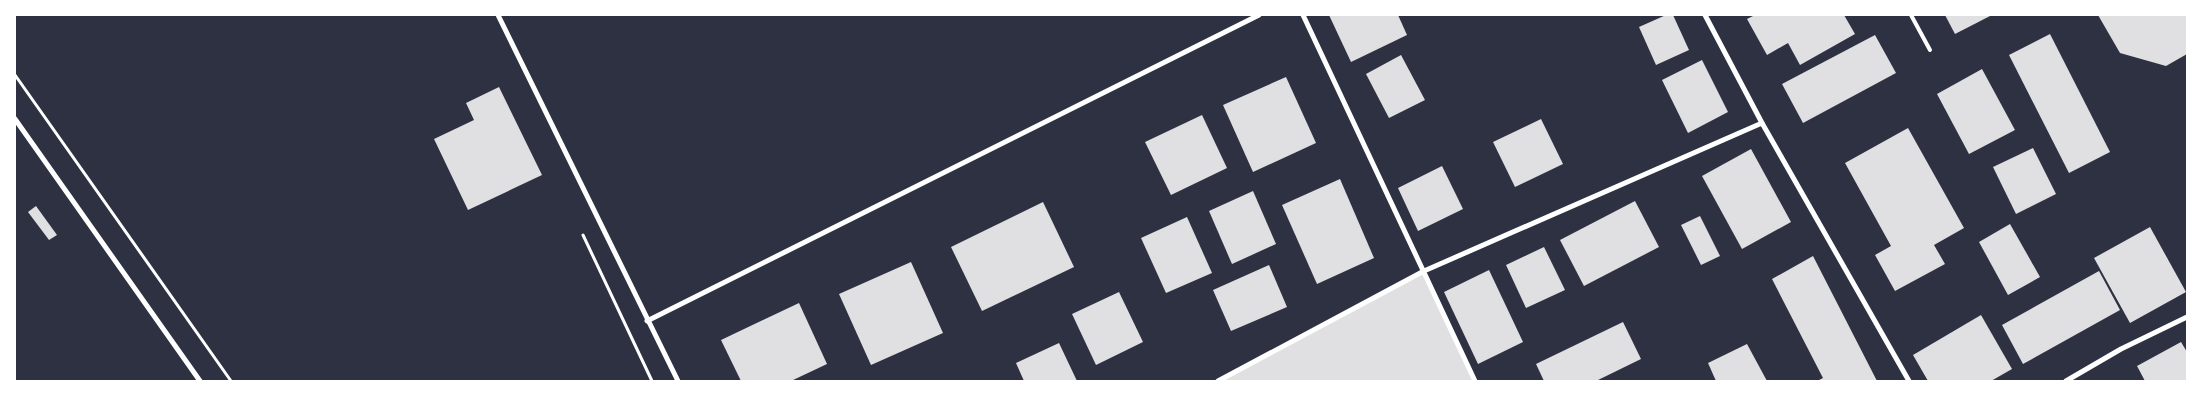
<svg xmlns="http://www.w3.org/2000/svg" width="2202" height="396" viewBox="0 0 2202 396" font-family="'Nunito Sans',sans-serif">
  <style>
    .building { fill: #e0e0e3 }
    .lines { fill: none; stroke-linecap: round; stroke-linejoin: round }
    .path { stroke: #fff; stroke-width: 3 }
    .service { stroke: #fff; stroke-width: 4 }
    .minor { stroke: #fff; stroke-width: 5 }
  </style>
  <rect width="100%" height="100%" fill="#2d3142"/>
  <g class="building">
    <polygon points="1329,15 1398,15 1407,35 1351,62"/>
    <polygon points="1666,15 1673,15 1689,50 1656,65 1639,27"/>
    <polygon points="1755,15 1844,15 1855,34 1800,65 1788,43 1767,55 1747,19"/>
    <polygon points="1945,15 1992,15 1955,34"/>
    <polygon points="2098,15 2187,15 2187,54 2166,66 2120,53"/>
    <polygon points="2050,34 2110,152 2069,173 2009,55"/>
    <polygon points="1875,35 1896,73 1803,123 1782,84"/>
    <polygon points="1401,55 1425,100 1389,118 1366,74"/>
    <polygon points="1702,60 1728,112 1688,133 1662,80"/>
    <polygon points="1982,69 2015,130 1969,154 1937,94"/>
    <polygon points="1286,77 1316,143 1253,172 1223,105"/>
    <polygon points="499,87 542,175 468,210 434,139 474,120 466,103"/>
    <polygon points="1202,115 1227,168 1171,195 1145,142"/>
    <polygon points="1541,119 1563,164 1515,187 1493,142"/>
    <polygon points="1908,128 1964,228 1934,245 1945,264 1895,291 1875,255 1891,246 1845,163"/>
    <polygon points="2033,148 2056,194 2016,214 1993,167"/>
    <polygon points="1751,149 1791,222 1742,249 1702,176"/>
    <polygon points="1442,166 1463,209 1418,231 1398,188"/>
    <polygon points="1340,179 1374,258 1317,284 1282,205"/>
    <polygon points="1253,191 1276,244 1232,264 1209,211"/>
    <polygon points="1635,201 1659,247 1584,286 1560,240"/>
    <polygon points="1043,202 1074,267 982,311 951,247"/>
    <polygon points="36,206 57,235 49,240 28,212"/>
    <polygon points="1700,216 1720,256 1701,265 1681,225"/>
    <polygon points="1187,217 1212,273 1166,293 1141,238"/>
    <polygon points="2010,224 2040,277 2008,295 1979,242"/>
    <polygon points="2150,227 2186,292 2130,323 2094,258"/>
    <polygon points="1544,247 1565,290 1526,308 1506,265"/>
    <polygon points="1813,256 1877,381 1817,381 1823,378 1772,279"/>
    <polygon points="911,262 943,333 871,365 839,294"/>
    <polygon points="1269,265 1287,307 1231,331 1213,290"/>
    <polygon points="1489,270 1523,342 1478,364 1444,292"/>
    <polygon points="1424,271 1473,381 1218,381"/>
    <polygon points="2099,271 2120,310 2023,364 2002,325"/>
    <polygon points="1119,292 1143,342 1096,365 1072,314"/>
    <polygon points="799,303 827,364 791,381 741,381 721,340"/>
    <polygon points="1981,315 2012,369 1991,381 1928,381 1913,355"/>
    <polygon points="1623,322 1641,359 1596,381 1544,381 1536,364"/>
    <polygon points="2181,342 2187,352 2187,381 2145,381 2137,366"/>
    <polygon points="1059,343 1077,381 1024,381 1016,363"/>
    <polygon points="1747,344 1767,381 1716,381 1708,363"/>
  </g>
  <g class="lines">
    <g class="path">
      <polyline points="15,75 231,381"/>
      <polyline points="583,235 652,381"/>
    </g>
    <polyline class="service" points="1911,15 1930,50"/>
    <g class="minor">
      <polyline points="498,15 678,381"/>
      <polyline points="1303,15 1475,381"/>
      <polyline points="1705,15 1762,123 1909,381"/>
      <polyline points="15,119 200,381"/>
      <polyline points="647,321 1259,15"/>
      <polyline points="1218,381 1424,271 1762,123"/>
      <polyline points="2066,381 2121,349 2187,317"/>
    </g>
  </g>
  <rect width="2202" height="396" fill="none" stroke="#ffffff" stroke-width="32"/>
</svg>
